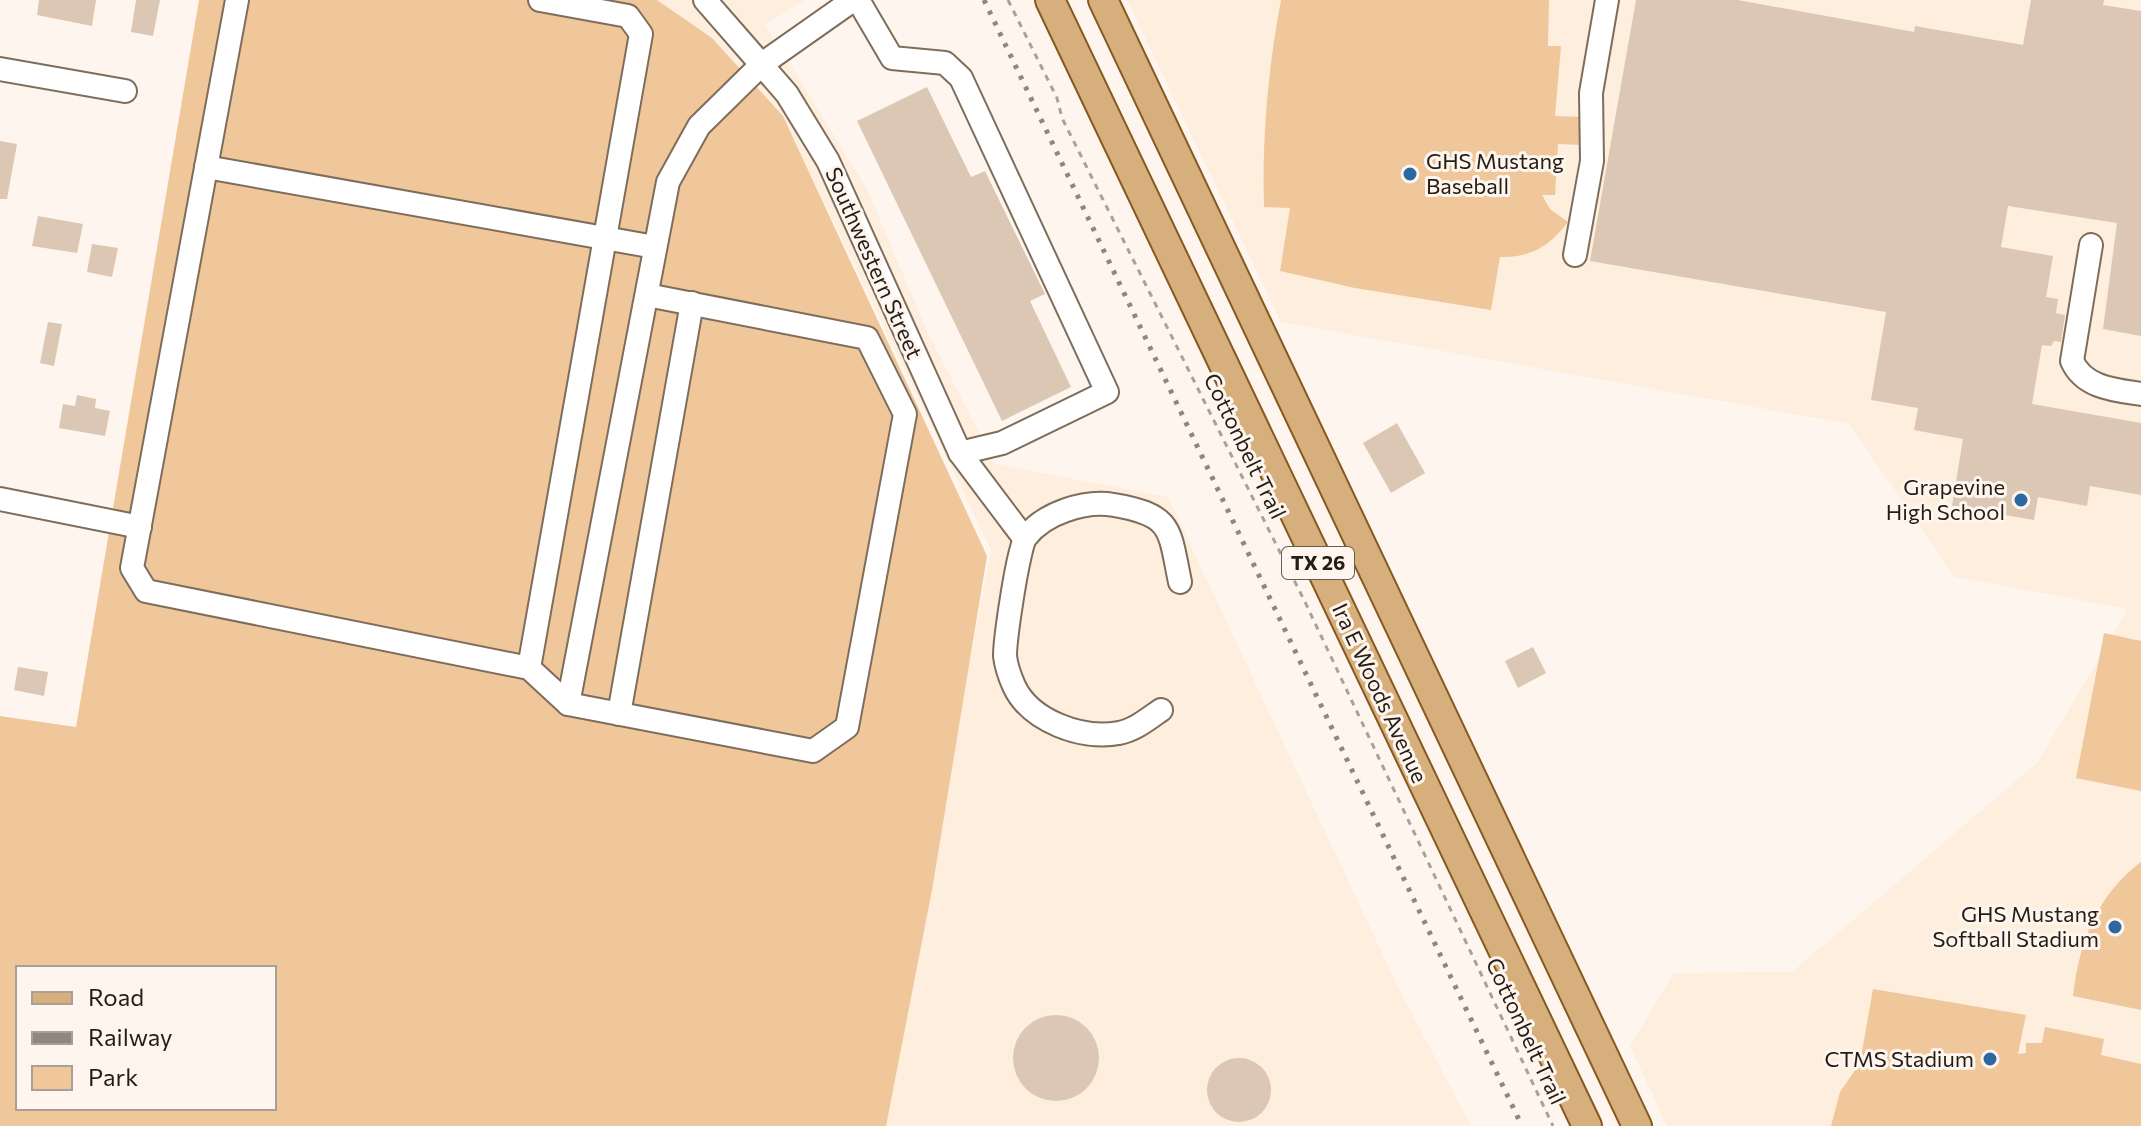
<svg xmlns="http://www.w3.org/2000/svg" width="2141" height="1126" viewBox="0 0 2141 1126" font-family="Commissioner,sans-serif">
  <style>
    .built { fill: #fdeede }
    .green { fill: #efc79a; fill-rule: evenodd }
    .building { fill: #dbc7b3 }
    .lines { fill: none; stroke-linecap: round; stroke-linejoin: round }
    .minor-casing { stroke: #7f6d5b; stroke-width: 26 }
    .major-casing { stroke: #865920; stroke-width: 32 }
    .path { stroke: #a9a29a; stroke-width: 3; stroke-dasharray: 6 6; stroke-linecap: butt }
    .minor { stroke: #fff; stroke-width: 22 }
    .major { stroke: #d6af7c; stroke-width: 28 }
    .rail { stroke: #8e877f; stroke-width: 5; stroke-dasharray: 4 8; stroke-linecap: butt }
    .poi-dot { fill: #2b689f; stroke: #fef6ee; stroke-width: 3 }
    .labels { text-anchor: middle; stroke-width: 6; stroke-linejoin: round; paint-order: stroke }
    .shield { fill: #fef6ee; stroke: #655e57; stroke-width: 2 }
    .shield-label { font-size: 20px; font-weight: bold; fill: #241d16 }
    .poi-label { font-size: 22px; fill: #241d16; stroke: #fef6ee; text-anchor: end }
    .street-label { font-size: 22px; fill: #241d16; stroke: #fef6ee }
  </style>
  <rect width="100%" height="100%" fill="#fef6ee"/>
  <g class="built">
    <polygon points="657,0 805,0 765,24 867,189 928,333 995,464 1168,497 1399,989 1471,1126 883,1126 991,550 783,116 712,39"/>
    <polygon points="1127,0 2141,0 2141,1126 1667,1126 1630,1046 1674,973 1792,972 2038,762 2128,609 1955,577 1849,424 1281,322"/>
  </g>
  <g class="green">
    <path d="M 199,0 L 657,0 L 712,38 L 783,116 L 987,556 L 932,890 L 886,1126 L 0,1126 L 0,716 L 76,727 ZM 18,968 L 274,968 L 274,1108 L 18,1108 Z"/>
    <path d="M 1281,0 L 1549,0 L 1548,46 L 1561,46 L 1555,116 L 1582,117 L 1580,145 L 1558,144 L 1555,195 L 1542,195 L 1550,209 L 1568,222 C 1550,246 1530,258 1500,257 L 1491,310 L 1355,288 L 1280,271 L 1290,208 L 1264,207 C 1262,137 1268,69 1281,0 Z"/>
    <polygon points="2104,633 2141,641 2141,791 2076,778"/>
    <path d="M 2141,862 L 2141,1010 L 2073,996 C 2079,942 2097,895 2141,862 Z"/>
    <polygon points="1873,989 2026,1015 2018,1054 2026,1053 2026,1043 2042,1043 2045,1027 2104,1039 2101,1055 2141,1064 2141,1126 1831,1126 1840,1092 1860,1063"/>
  </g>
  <g class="building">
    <polygon points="39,0 96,0 92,26 37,15"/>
    <polygon points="136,0 160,0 153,36 131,32"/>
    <polygon points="1636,0 1738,0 1914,32 1915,26 2023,45 2031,0 2104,0 2103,5 2141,11 2141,336 2103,329 2117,223 2008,206 2001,247 2053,256 2046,297 2058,299 2056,313 2065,315 2061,342 2054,341 2051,346 2042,345 2032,404 2141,423 2141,495 2090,486 2087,506 2038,497 2034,520 1952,506 1963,439 1914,430 1918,408 1871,400 1886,312 1590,261"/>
    <polygon points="927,87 971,177 985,171 1045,294 1030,301 1071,387 1002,421 857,121"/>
    <polygon points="0,141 17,144 7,199 0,199"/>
    <polygon points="38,216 83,224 77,253 32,246"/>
    <polygon points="92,244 118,248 112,277 87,272"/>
    <polygon points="48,322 62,324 54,366 40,363"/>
    <polygon points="77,395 96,399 95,408 110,411 105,436 59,428 63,404 75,406"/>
    <polygon points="1397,423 1425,473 1391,493 1363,443"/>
    <polygon points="1533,647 1546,673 1518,688 1505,661"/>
    <polygon points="18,667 48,672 44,696 14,690"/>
    <circle cx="1056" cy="1058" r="43"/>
    <circle cx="1239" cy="1090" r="32"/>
  </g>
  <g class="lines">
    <defs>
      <g id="minor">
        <polyline points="237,0 132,568 146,591 529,668 568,704 813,751 847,727 905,414 867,338 647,295"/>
        <polyline points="705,0 787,94 828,161 960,453 1024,538"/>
        <polyline points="858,0 892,58 945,63 961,78 1107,392 1002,443 960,453"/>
        <polyline points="0,69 125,91"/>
        <polyline points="206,167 655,247"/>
        <path d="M 2091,245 L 2072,361 C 2084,388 2115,390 2141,394"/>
        <polyline points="1575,255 1592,161 1591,93 1607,0"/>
        <polyline points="0,499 140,527"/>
        <polyline points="529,668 641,34 628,16 540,0"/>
        <polyline points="568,704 668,182 699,126 762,64 853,0"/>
        <path d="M 1161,710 C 1148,719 1135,730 1119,733 C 1082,740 1030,721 1014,686 C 1010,677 1006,665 1005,656 C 1005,640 1018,547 1026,537 C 1044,513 1085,500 1114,505 C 1173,515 1169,529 1180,582"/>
        <polyline points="619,714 692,303"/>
      </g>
      <g id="major">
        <polyline points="1050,0 1587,1126"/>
        <polyline points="1103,0 1637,1126"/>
      </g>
    </defs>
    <use href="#minor" class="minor-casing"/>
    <use href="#major" class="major-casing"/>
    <polyline class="path" points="1008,0 1057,98 1062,118 1305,602 1553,1126"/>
    <use href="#minor" class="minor"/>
    <use href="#major" class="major"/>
    <polyline class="rail" points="984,0 1522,1126"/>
  </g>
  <g class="poi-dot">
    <circle cx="1410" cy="174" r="8"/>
    <circle cx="2021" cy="500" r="8"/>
    <circle cx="2115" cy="927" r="8"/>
    <circle cx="1990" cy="1059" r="8"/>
  </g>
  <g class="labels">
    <rect class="shield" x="1282" y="547" width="72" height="32" rx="6"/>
    <g class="shield-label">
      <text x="1318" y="570">TX 26</text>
    </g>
    <g class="poi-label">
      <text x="1426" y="169" text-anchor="start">GHS Mustang<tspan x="1426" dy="25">Baseball</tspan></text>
      <text x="2005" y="495">Grapevine<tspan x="2005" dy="25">High School</tspan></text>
      <text x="2099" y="922">GHS Mustang<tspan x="2099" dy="25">Softball Stadium</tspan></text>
      <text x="1974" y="1067">CTMS Stadium</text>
    </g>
    <g class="street-label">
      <text transform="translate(874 263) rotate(66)" y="8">Southwestern Street</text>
      <text transform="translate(1245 446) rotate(64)" y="8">Cottonbelt Trail</text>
      <text transform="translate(1380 693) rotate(65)" y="8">Ira E Woods Avenue</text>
      <text transform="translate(1526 1031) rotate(65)" y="8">Cottonbelt Trail</text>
    </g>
  </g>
  <rect x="16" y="966" width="260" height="144" fill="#fef6ee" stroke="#a79f98" stroke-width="2"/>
  <rect x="32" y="992" width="40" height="12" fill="#d6af7c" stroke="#a79f98" stroke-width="2"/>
  <text x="88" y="1006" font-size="24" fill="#241d16">Road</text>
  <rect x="32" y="1032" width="40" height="12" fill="#8e877f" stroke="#a79f98" stroke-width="2"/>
  <text x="88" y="1046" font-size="24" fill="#241d16">Railway</text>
  <rect x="32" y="1066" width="40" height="24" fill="#efc79a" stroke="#a79f98" stroke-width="2"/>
  <text x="88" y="1086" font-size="24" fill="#241d16">Park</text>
</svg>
